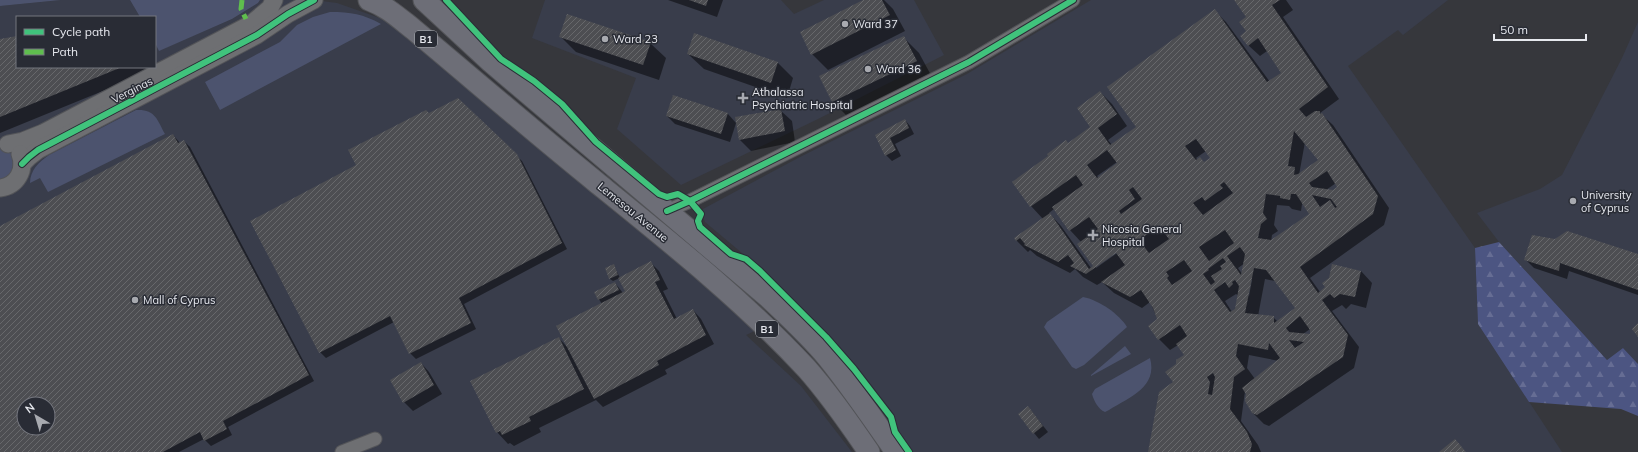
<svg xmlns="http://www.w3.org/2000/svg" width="1638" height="452" viewBox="0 0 1638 452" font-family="Mulish,sans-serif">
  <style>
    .built { fill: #393d4b; fill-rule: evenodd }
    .green { fill: #4c536e }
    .forest { fill: url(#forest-firs) }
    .shadow { fill: #0007; fill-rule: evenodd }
    .building { fill: url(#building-hatch); fill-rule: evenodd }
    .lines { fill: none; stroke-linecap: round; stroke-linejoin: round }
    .minor-casing { stroke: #535458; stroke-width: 15 }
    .tertiary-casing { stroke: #535458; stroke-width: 19 }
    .primary-casing { stroke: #535458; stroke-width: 23 }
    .minor { stroke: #6e6f72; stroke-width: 13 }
    .tertiary { stroke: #6e6f72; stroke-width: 17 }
    .primary { stroke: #6d6e77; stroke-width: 21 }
    .quiet { stroke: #5fbe4e; stroke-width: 5; stroke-dasharray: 10 5; stroke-linecap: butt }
    .cycleway-casing { stroke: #292c35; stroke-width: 8 }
    .cycleway { stroke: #40c37c; stroke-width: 6 }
    .poi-dot { fill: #a8aab0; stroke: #292c35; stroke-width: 1.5 }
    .labels { text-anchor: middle; stroke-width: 3; stroke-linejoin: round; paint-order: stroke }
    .shield { fill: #292c35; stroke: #adb0b6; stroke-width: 1 }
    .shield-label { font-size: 10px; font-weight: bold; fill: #e6e8ee }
    .poi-label { font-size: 11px; fill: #e6e8ee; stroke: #292c35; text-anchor: start }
    .street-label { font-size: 11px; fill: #e6e8ee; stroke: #292c35 }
  </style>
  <defs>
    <pattern id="forest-firs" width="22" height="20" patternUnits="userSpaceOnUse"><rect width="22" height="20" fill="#4c5582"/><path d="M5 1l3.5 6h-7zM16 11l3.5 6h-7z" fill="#666d94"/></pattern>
    <pattern id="building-hatch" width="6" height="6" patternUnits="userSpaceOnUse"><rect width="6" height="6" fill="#4d4e52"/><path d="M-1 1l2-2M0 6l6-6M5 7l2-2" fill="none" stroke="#67686b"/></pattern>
  </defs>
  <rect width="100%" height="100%" fill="#36373c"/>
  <g class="built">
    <path d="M 61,0 L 130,0 L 140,17 L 17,17 L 17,67 L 155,67 L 155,43 L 160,50 L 232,19 L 258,3 L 260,0 L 314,0 L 337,3 L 394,23 L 622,218 L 694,269 L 759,329 L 746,335 L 801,386 L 852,452 L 0,452 L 0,6 ZM 24,404 L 48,404 L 48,428 L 24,428 Z"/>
    <polygon points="545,0 781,0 794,14 824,0 914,0 944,55 818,119 681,185 617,129 636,78 532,38"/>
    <polygon points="1091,0 1448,0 1403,35 1398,30 1348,66 1475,248 1478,324 1562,452 913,452 828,336 767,274 705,222 703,216 703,209 800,157 967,74"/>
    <polygon points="1638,22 1638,364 1623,348 1607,360 1499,242 1477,213 1540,189 1562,175 1622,58"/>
  </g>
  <g class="green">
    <polygon points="0,0 61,0 0,6"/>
    <polygon points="130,0 260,0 258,3 232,19 159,51 155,43 155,17 140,17"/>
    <path d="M 330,12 C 351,12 363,14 381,24 L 220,110 L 205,82 L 280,42 L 297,25 L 313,17 Z"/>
    <path d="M 136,110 C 155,109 157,119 165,134 L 48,192 L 40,178 L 30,183 C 30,170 39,162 49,155 Z"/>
    <path d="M 0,149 C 7,150 11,152 15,158 L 13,176 L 0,181 Z"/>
    <path d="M 1083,297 C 1099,300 1119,314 1127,327 L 1084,365 L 1076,369 L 1072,367 L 1044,327 L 1047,322 Z"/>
    <polygon points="1125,346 1131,354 1091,376 1091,375"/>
    <path d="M 1150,358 C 1158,387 1130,397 1109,410 L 1105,412 C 1098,409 1094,401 1092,394 L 1095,389 Z"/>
  </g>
  <polygon class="forest" points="1499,242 1607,360 1623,348 1638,364 1638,416 1621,409 1529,402 1478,324 1475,248"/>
  <g class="shadow">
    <polygon points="668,0 723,0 717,17"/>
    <polygon points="865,0 884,0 893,9 905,31 828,70 812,54"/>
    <path d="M 1236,0 L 1286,0 L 1293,10 L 1283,17 L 1339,99 L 1320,113 L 1333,125 L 1389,208 L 1384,225 L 1310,278 L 1320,292 L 1361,271 L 1372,283 L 1366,308 L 1351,304 L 1346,309 L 1342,305 L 1332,311 L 1359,347 L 1354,368 L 1269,426 L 1264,424 L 1252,412 L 1247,394 L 1245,391 L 1241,421 L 1258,445 L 1261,452 L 1149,452 L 1174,383 L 1177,365 L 1185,355 L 1178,345 L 1170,350 L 1159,339 L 1158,320 L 1150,302 L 1142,308 L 1114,293 L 1102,282 L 1097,285 L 1083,277 L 1075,269 L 1070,273 L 1037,256 L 1030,250 L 1028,252 L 1016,240 L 1043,219 L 1031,206 L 1068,144 L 1091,127 L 1100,92 L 1112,104 L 1127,126 L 1108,140 L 1112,145 L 1137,127 L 1215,11 L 1226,22 L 1270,82 L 1282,73 L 1267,51 L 1260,56 L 1248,45 L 1247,17 ZM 1305,142 L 1320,160 L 1299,175 ZM 1206,151 L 1211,158 L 1205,163 L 1198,160 L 1196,158 ZM 1117,162 L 1118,164 L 1099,178 L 1097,176 ZM 1336,183 L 1339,187 L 1333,191 L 1326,190 ZM 1302,204 L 1304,205 L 1311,214 L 1271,242 L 1272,235 L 1278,231 L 1274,225 L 1277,205 L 1289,206 L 1292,209 L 1301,211 ZM 1054,209 L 1070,230 L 1081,242 L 1095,266 L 1091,268 L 1061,226 L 1049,213 ZM 1119,249 L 1120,251 L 1096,268 L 1096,266 ZM 1245,263 L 1242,274 L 1238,268 ZM 1265,279 L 1275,281 L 1296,308 L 1278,322 L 1273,317 L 1258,316 ZM 1251,280 L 1252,280 L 1249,296 L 1248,295 ZM 1236,294 L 1239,296 L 1236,310 L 1232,312 L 1225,301 ZM 1310,329 L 1311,335 L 1303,334 ZM 1249,355 L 1279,361 L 1255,379 L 1247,368 Z"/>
    <polygon points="695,34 778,63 793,78 787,98 704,69 688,54"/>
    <polygon points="17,37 17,67 155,67 155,61 159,68 0,133 0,40"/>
    <polygon points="561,37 650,43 666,58 659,80 576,52"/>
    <polygon points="903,37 919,53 932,77 848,117 833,102"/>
    <polygon points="673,96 728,114 736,123 730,142 675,124 667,116"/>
    <polygon points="458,99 522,161 567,249 464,304 476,329 416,359 410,353 394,322 326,358 320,352 357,166 429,114"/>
    <polygon points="780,110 792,121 795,142 751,151 740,140"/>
    <polygon points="905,120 910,126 914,134 895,144 901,156 892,161 886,155 876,135"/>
    <path d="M 173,135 L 180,143 L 184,141 L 190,147 L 314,381 L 228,427 L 232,435 L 211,446 L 204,439 L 179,452 L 0,452 L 0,229 ZM 24,404 L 48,404 L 48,428 L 24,428 Z"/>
    <polygon points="1638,255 1638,295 1569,271 1567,279 1534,268 1526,260"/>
    <polygon points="650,262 659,271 668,289 663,291 677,319 693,310 701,319 714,344 665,370 667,374 603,407 596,400 539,428 541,432 514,446 510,443 508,444 497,432 559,338 567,347 602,304 595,293 615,283 623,293 626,291 620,278 613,281 610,279 606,269 614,266 620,278"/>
    <polygon points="421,363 429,372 442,394 413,411 404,402"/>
    <polygon points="1028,407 1048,432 1039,439 1034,433"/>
  </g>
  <g class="building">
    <polygon points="689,0 708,0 706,6"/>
    <polygon points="863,0 882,0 890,15 811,55 800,32"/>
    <path d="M 1234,0 L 1280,0 L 1272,5 L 1328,87 L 1299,109 L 1306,117 L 1315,111 L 1320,111 L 1320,114 L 1322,113 L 1378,196 L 1373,214 L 1300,267 L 1318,293 L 1325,287 L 1322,283 L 1329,278 L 1332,264 L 1361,271 L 1355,297 L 1340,294 L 1334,298 L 1330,294 L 1322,300 L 1348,335 L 1343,357 L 1257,415 L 1252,413 L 1245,401 L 1246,394 L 1242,388 L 1280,358 L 1269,343 L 1268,350 L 1238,344 L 1236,356 L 1245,369 L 1234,377 L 1230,409 L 1247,432 L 1252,444 L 1250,452 L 1148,452 L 1159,392 L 1173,382 L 1165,372 L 1176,364 L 1176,360 L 1184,355 L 1176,344 L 1187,336 L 1180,325 L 1158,340 L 1148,326 L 1157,319 L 1153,308 L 1141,290 L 1130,297 L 1101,282 L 1125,265 L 1116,253 L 1086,274 L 1070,266 L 1074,263 L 1068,255 L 1058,262 L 1024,245 L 1025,244 L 1020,238 L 1016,241 L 1014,238 L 1050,213 L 1089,269 L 1093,266 L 1077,244 L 1098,229 L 1089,217 L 1069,231 L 1052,207 L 1083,185 L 1076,175 L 1030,207 L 1012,182 L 1048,156 L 1047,154 L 1066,140 L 1068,143 L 1090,127 L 1077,108 L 1100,91 L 1117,114 L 1098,128 L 1110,145 L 1136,127 L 1107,87 L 1215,9 L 1267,82 L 1281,73 L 1258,38 L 1248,46 L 1240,36 L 1246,31 L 1239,22 L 1246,17 ZM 1294,131 L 1318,160 L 1298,174 L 1294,175 L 1295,167 L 1288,166 ZM 1196,139 L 1210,158 L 1204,162 L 1200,157 L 1196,160 L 1185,146 ZM 1107,150 L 1117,163 L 1097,178 L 1087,165 ZM 1327,171 L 1337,187 L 1333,190 L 1312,187 L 1309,183 ZM 1224,182 L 1233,193 L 1203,215 L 1193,203 L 1202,197 L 1205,201 L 1223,188 L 1220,185 ZM 1133,187 L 1142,199 L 1121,214 L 1119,211 L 1135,199 L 1129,190 ZM 1266,194 L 1280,196 L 1280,198 L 1290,200 L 1291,194 L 1296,194 L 1309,214 L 1271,240 L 1258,238 L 1261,224 L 1267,219 L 1263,213 ZM 1312,195 L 1331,199 L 1337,207 L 1335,208 L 1330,200 L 1320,207 ZM 1159,226 L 1169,239 L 1149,253 L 1139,240 ZM 1225,230 L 1234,243 L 1209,261 L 1199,247 ZM 1240,247 L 1245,254 L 1241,275 L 1227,256 ZM 1223,258 L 1226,262 L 1220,266 L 1222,269 L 1211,276 L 1215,282 L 1211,285 L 1203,274 L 1209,270 L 1208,269 ZM 1184,260 L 1192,271 L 1172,285 L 1167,278 L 1169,276 L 1166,272 ZM 1254,268 L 1266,270 L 1295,308 L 1274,323 L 1274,316 L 1245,313 ZM 1235,280 L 1239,286 L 1235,309 L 1230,312 L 1214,290 L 1225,282 L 1229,288 L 1233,284 L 1232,282 ZM 1300,316 L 1310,330 L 1310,334 L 1289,332 L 1286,328 ZM 1289,340 L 1304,342 L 1295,348 ZM 1213,373 L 1215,377 L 1212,395 L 1208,394 L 1210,382 L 1207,377 Z"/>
    <polygon points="567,14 651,42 643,65 559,37"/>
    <polygon points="694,33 778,62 771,83 687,54"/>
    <polygon points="17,36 17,67 122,67 0,117 0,39"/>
    <polygon points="904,36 917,61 832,102 819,76"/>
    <polygon points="673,95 728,113 721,134 666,116"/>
    <polygon points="458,98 517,154 562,243 459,298 471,323 409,354 390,316 319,353 250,221 356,165 348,150 426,110 429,113"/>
    <polygon points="781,109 785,131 739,140 735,117"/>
    <polygon points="905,119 909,128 890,138 896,150 885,156 875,135"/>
    <path d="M 173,134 L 178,143 L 184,140 L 309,375 L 223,421 L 227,429 L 204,441 L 200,432 L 163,452 L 0,452 L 0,226 ZM 24,404 L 48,404 L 48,428 L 24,428 Z"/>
    <polygon points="1567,231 1638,254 1638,290 1560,263 1559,271 1524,260 1532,235 1555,239"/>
    <polygon points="651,261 660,280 655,282 674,319 693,309 706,335 657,361 659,365 594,399 556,326 625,291 618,278"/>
    <polygon points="614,264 618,275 609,279 605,268"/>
    <polygon points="615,282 619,290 598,300 594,292"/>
    <polygon points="1638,323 1638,337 1632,329"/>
    <polygon points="559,337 584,389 529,417 531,421 502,435 500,431 496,433 470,381"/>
    <polygon points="421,362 434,385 403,403 390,380"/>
    <polygon points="1028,406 1043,426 1033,434 1018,414"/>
    <polygon points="1455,439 1466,452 1439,452"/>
  </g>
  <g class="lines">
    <defs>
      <g id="minor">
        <polyline points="667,211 690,201 969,62 1073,0"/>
        <polyline points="342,452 375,439"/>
      </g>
      <g id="tertiary">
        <polyline points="8,144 23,141 43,133 251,24 270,8 274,0"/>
        <polyline points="22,164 29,157 38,150 257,35 288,14 314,0"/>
        <path d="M 0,188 C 17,186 26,170 20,154"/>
      </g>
      <g id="primary">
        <path d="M 369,0 C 386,6 399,18 413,29 C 474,80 534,132 596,182 C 669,241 743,300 807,369 C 830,395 850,424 869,452"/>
        <path d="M 424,0 L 491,62 L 768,297 C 788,316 810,336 828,358 C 852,388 874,420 896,452"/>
      </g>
    </defs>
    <use href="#minor" class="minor-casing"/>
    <use href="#tertiary" class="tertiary-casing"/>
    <use href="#primary" class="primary-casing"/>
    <use href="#minor" class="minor"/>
    <use href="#tertiary" class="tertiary"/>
    <use href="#primary" class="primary"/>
    <polyline class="quiet" points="242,0 241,9 246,19"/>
    <defs>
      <g id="cycleway">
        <polyline points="446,0 501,59 534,81 562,104 596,142 659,194 667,197 678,194 690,201 701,214 698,221 700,227 731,254 746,259 760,271 826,337 854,369 891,417 895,432 909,452"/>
        <polyline points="22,164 29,157 38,150 257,35 288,14 314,0"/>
        <polyline points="667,211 690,201 969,62 1073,0"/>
      </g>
    </defs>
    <use href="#cycleway" class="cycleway-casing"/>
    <use href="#cycleway" class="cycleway"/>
  </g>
  <g class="poi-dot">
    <circle cx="845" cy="24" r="4"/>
    <circle cx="605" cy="39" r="4"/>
    <circle cx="868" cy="69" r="4"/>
    <path d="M741 92h4v4h4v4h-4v4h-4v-4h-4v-4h4z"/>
    <circle cx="1573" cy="201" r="4"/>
    <path d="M1091 229h4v4h4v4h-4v4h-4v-4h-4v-4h4z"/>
    <circle cx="135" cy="300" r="4"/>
  </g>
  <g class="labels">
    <g class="shield">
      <rect x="415" y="31" width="22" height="16" rx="3"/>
      <rect x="756" y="321" width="22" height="16" rx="3"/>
    </g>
    <g class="shield-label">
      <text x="426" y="43">B1</text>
      <text x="767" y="333">B1</text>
    </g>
    <g class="poi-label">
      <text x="853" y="28">Ward 37</text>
      <text x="613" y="43">Ward 23</text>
      <text x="876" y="73">Ward 36</text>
      <text x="752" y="96">Athalassa<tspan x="752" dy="13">Psychiatric Hospital</tspan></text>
      <text x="1581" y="199">University<tspan x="1581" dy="13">of Cyprus</tspan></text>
      <text x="1102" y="233">Nicosia General<tspan x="1102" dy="13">Hospital</tspan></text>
      <text x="143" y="304">Mall of Cyprus</text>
    </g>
    <g class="street-label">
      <text transform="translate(132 90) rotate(-27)" y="4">Verginas</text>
      <text transform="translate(633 212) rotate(39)" y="4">Lemesou Avenue</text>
    </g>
  </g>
  <rect x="16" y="16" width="140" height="52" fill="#292c35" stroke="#75777f"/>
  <rect x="24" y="29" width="20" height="6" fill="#40c37c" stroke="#75777f"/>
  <text x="52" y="36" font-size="12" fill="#e6e8ee">Cycle path</text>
  <rect x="24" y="49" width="20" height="6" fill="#5fbe4e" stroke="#75777f"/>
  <text x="52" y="56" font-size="12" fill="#e6e8ee">Path</text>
  <g transform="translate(36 416) rotate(322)"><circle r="19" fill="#292c35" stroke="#75777f"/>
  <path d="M0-3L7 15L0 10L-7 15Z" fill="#a8aab0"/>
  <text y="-6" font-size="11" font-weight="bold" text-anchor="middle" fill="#e6e8ee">N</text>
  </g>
  <path d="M1494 34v6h92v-6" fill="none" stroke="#e6e8ee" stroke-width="2"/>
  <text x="1500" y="34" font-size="12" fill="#e6e8ee" stroke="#292c35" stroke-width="3" paint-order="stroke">50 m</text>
</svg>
